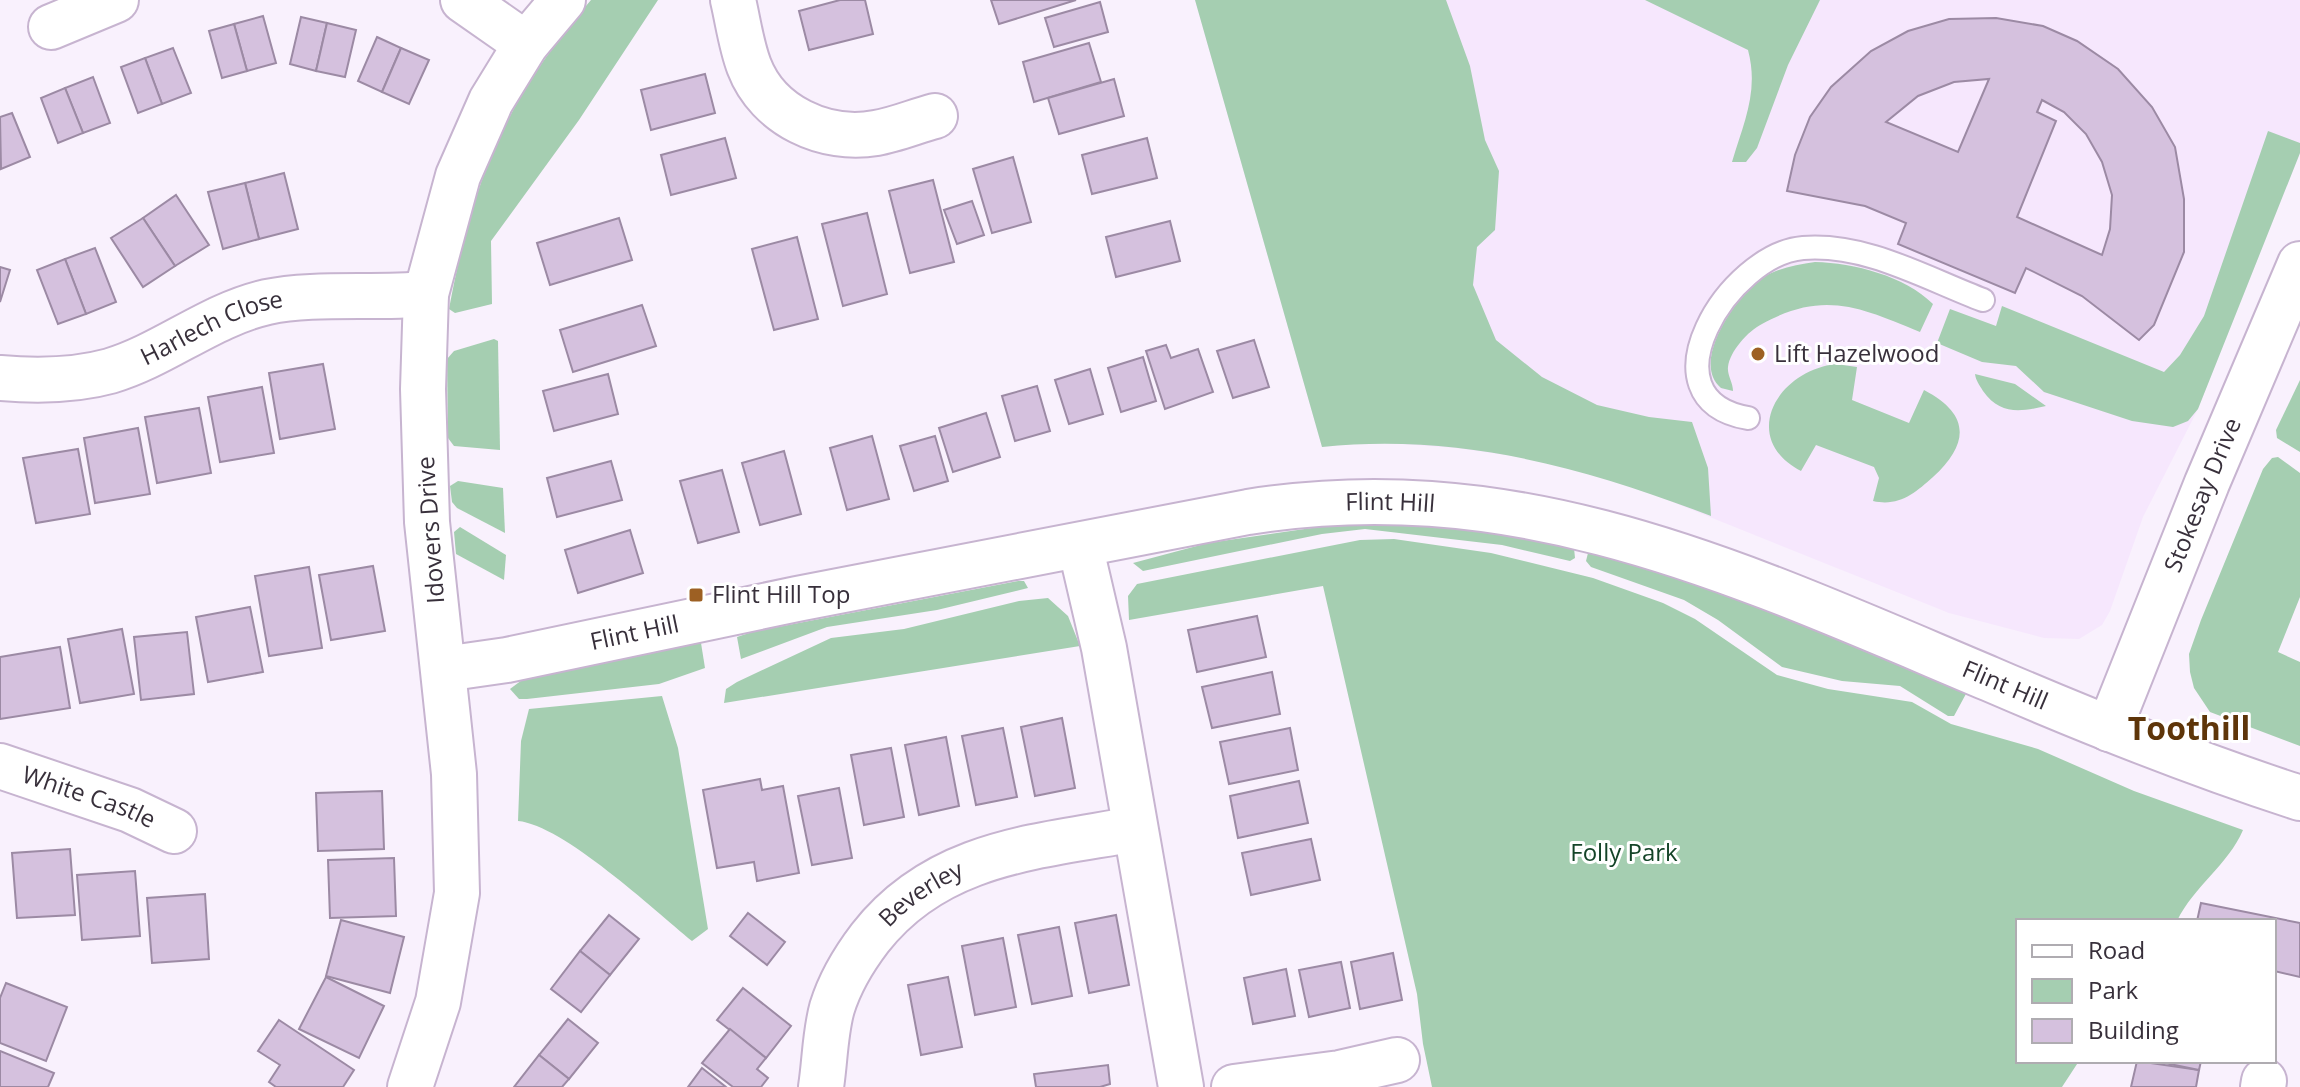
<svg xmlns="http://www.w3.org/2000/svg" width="2300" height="1087" viewBox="0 0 2300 1087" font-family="'Open Sans',sans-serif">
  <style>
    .built { fill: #f6e7fd }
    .green { fill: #a5ceb1 }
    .building { fill: #d5c1de; stroke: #9c8aa4; stroke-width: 2; fill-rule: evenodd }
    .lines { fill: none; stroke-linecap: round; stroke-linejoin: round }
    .lane-casing { stroke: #c7b4d0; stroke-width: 26 }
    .street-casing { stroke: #c7b4d0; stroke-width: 48 }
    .lane { stroke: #fff; stroke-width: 22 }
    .street { stroke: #fff; stroke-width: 44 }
    .poi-dot { fill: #9d6023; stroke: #fff; stroke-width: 3 }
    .labels { text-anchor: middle; stroke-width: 6; stroke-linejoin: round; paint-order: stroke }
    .street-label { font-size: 24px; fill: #38303b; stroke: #fff }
    .poi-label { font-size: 24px; fill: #38303b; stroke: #fff; text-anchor: start }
    .park-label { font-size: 24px; fill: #144428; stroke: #fff }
    .district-label { font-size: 32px; font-weight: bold; fill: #5e3509; stroke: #fff }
  </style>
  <rect width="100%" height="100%" fill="#f9f1fd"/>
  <polygon class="built" points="1195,0 2300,0 2300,153 2198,409 2143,517 2110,611 2102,625 2079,639 2044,638 1949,613 1645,491 1542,460 1456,448 1373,442 1322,447"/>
  <g class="green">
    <path d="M 591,0 L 658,0 L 579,120 L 491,241 L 492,304 L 455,313 L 449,309 C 473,180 504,101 591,0 Z"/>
    <path d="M 1195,0 L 1446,0 L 1470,66 L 1485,140 L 1499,171 L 1495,230 L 1477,247 L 1473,285 L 1496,340 L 1542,377 L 1597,405 L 1649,417 L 1692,422 L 1708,468 L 1711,516 C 1583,467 1460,433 1322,447 Z"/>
    <path d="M 1645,0 L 1820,0 L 1788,65 L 1757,148 L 1746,162 L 1732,162 C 1744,122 1759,91 1748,50 Z"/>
    <polygon points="2268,131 2300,143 2300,153 2198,409 2188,421 2173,427 2132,421 2044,392 2016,366 1982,362 1937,343 1950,309 1996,326 2002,306 2164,372 2180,355 2204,316"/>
    <path d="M 1815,262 C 1854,263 1905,276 1933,304 L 1920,332 C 1860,307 1823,290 1762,324 C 1748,331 1730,351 1728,367 C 1727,375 1733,383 1733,391 L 1721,388 C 1690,362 1736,296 1762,278 C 1778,268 1796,265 1815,262 Z"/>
    <polygon points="494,339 498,341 500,450 454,446 448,438 447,359 454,351"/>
    <path d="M 1836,364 L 1857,367 L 1852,400 L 1909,423 L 1924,390 C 1970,414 1970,443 1933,477 C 1915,493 1899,507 1873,501 L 1879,478 L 1874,467 L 1816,445 L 1801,471 C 1739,439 1776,371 1836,364 Z"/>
    <path d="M 1975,374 L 2015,384 L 2046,406 C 2020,412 2000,415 1983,391 C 1979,384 1976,381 1975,374 Z"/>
    <polygon points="2300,380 2300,452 2277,438 2276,430"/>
    <polygon points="2278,457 2300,473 2300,597 2278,652 2300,662 2300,746 2210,712 2194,688 2190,672 2189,654 2201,620 2263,469 2272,458"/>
    <polygon points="458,481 503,488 505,533 457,508 452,502 450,486"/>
    <polygon points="1353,522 1458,523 1574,548 1575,558 1570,561 1502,545 1365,529 1322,534 1143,571 1133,563 1208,543"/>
    <polygon points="460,527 506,555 504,580 456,554 454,532"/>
    <path d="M 1394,539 L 1491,553 L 1593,578 L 1663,603 L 1695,619 L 1777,675 L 1828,689 L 1912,702 L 1951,724 L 2038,749 L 2134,791 L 2243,830 C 2228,865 2194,886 2177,921 L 2018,921 L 2018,1061 L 2079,1061 L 2062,1087 L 1432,1087 L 1423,1044 L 1417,994 L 1323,586 L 1129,620 L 1128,596 L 1137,584 L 1360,540 Z"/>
    <polygon points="1590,545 1763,608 1967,692 1954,716 1948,716 1900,686 1842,681 1782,667 1718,620 1684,600 1591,567 1586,561"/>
    <polygon points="1018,581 1024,581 1028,588 937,610 827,627 741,659 737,637 752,632"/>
    <polygon points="1048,598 1068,616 1080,646 724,703 726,689 737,682 831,638 904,629 1019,601"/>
    <polygon points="701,643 705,668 659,684 527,699 519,699 510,689 522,680 545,674"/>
    <path d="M 662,696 L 678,748 L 708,929 L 692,941 C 654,910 563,825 518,821 L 521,741 L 529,709 Z"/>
  </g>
  <g class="building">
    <polygon points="840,0 865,0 873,34 809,50 799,11"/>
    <polygon points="991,0 1076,0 999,24"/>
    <polygon points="1100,2 1108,32 1054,47 1045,18"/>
    <polygon points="263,16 276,63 247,71 234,24"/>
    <polygon points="301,17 327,23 316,71 290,64"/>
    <path d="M 1996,18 L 2043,26 L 2077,41 L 2118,69 L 2152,107 L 2175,147 L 2184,199 L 2184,252 L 2154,325 L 2139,340 L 2082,296 L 2026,268 L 2015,293 L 1898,244 L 1906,223 L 1865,206 L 1787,191 L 1795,155 L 1810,117 L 1831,87 L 1871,51 L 1908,31 L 1949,19 ZM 1989,79 L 1958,152 L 1886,122 L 1918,96 L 1954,82 ZM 2042,100 L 2064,112 L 2086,134 L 2102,162 L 2112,195 L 2110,229 L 2102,255 L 2017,217 L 2056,121 L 2037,112 Z"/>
    <polygon points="327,23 356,30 345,77 316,71"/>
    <polygon points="234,24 247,71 222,78 209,31"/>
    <polygon points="377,37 401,48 382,92 358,81"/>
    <polygon points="1089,43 1101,82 1034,102 1023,62"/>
    <polygon points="173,48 191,93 162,104 145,58"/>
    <polygon points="401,48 429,60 409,104 382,92"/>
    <polygon points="145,58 162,104 138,113 121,67"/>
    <polygon points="705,74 715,113 651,130 641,90"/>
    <polygon points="93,77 110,123 83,133 65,88"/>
    <polygon points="1114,79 1124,116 1059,134 1048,98"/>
    <polygon points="65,88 83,133 58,143 41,98"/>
    <polygon points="12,113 30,157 1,169 0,117"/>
    <polygon points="725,138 736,178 671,195 661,155"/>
    <polygon points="1147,138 1157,178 1092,194 1082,155"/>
    <polygon points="1013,157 1031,222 992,233 973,169"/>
    <polygon points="284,173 298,229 259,239 245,183"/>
    <polygon points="933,180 954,262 910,273 889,191"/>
    <polygon points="245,183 259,239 223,249 208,192"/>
    <polygon points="176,195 209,245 175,266 143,218"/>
    <polygon points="972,201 984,235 957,244 944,210"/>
    <polygon points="867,213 887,294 843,306 822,224"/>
    <polygon points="143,218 175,266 143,287 111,238"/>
    <polygon points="619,218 632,260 550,285 537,243"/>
    <polygon points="1170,221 1180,261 1116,277 1106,237"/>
    <polygon points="797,237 818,319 774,330 752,249"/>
    <polygon points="95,248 116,302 86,314 65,259"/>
    <polygon points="65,259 86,314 58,324 37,270"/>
    <polygon points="0,267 10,270 0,302"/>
    <polygon points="642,305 656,346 573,372 560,330"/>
    <polygon points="1254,340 1269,387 1233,398 1217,351"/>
    <polygon points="1166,345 1171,358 1198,349 1213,392 1165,409 1146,351"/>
    <polygon points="1143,357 1156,401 1121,412 1108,368"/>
    <polygon points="323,364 335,429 280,439 269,373"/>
    <polygon points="1090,369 1103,414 1069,424 1055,380"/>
    <polygon points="608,374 618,414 554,431 543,391"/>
    <polygon points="1037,386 1050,431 1015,441 1002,396"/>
    <polygon points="262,387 274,453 220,462 208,397"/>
    <polygon points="199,408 211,473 157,483 145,417"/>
    <polygon points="986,413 1000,457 953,472 939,428"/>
    <polygon points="138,428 150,494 95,503 84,438"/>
    <polygon points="872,436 889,499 847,510 830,448"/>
    <polygon points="935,436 948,481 914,491 900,446"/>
    <polygon points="78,449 90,514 36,523 23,458"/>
    <polygon points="784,451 801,514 760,525 742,463"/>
    <polygon points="611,461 622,500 557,517 547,478"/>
    <polygon points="722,470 739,532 698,543 680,481"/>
    <polygon points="630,530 643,573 578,593 565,550"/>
    <polygon points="373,566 385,631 331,640 319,575"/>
    <polygon points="309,567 322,648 269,656 255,576"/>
    <polygon points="250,607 263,672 208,682 196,617"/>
    <polygon points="1257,616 1266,657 1197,672 1188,630"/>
    <polygon points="122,629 134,694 80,703 68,639"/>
    <polygon points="187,632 194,694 141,700 134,637"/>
    <polygon points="60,647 70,708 0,719 0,657"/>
    <polygon points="1272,672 1280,714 1212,728 1202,687"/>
    <polygon points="1062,718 1075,788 1035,796 1021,727"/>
    <polygon points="1003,728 1017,797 976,805 962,736"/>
    <polygon points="1290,728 1298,770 1229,784 1220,742"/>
    <polygon points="946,737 959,806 919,815 905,745"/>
    <polygon points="891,748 904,817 864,825 851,755"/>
    <polygon points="760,779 762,790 783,786 799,873 757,881 754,862 717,868 703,790"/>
    <polygon points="1299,781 1308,823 1238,838 1230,796"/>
    <polygon points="839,788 852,858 812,865 798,796"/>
    <polygon points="382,791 384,849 318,851 316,793"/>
    <polygon points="1311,839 1320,880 1251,895 1242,853"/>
    <polygon points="70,849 75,915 17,918 12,853"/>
    <polygon points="394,858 396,916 330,918 328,860"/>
    <polygon points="135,871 140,936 82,940 77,875"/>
    <polygon points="205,894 209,959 152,963 147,898"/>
    <polygon points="2201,903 2300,923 2300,977 2274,971 2274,921 2197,921"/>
    <polygon points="748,913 785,942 767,965 730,936"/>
    <polygon points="609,915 639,939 610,975 580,951"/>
    <polygon points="1116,915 1129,985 1089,993 1075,923"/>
    <polygon points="341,920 404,937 390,993 326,976"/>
    <polygon points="1059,927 1072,996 1032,1004 1018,935"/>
    <polygon points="1003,938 1016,1007 975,1015 962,946"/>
    <polygon points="580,951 610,975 581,1012 551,989"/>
    <polygon points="1393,953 1402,1000 1360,1009 1351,962"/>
    <polygon points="1341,962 1350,1008 1309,1017 1299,970"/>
    <polygon points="1286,969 1295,1016 1253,1024 1244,978"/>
    <polygon points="326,977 384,1006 359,1058 299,1029"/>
    <polygon points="948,977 962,1047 921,1055 908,985"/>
    <polygon points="6,983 67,1007 46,1061 0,1043 0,998"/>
    <polygon points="743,988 791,1026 766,1058 717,1020"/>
    <polygon points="568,1019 598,1043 569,1079 539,1055"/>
    <polygon points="279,1020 354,1070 343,1087 276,1087 269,1082 280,1065 258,1051"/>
    <polygon points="730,1029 766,1058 757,1069 768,1078 761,1087 733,1087 702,1063"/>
    <polygon points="0,1051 54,1073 48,1087 0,1087"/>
    <polygon points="539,1055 569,1079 562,1087 514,1087"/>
    <polygon points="2137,1061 2199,1070 2196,1087 2131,1087"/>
    <polygon points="2155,1061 2201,1061 2199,1070"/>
    <polygon points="1108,1065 1110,1084 1100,1087 1036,1087 1034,1074"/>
    <polygon points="702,1068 726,1087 688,1087"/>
  </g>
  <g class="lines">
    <defs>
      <path id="lane" d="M 1748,418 C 1639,399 1729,254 1803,248 C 1866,243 1925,278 1983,300"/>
      <g id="street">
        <polyline points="463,0 526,44"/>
        <path d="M 733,0 C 738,21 741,45 749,66 C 768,116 825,142 876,133 C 895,130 916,121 935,116"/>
        <polyline points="51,27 116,0"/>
        <path id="s1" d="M 0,378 C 36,381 74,381 110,371 C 164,355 210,315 267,302 C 313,292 376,299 426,294"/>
        <polyline points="1080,545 1104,648 1181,1087"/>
        <path id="s2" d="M 444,669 L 507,660 L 797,599 L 1248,512 C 1522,468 1745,576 1990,679 C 2092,723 2195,764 2300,798"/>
        <path id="s3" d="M 2109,729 L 2207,483 L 2300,264"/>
        <path id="s4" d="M 0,766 L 130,810 L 174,831"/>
        <polyline points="410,1087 438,1002 457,893 454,774 427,522 423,389 426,294 458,176 491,101 526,44 563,0"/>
        <path id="s5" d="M 821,1087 C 825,1061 825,1033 832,1008 C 840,982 854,959 870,938 C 937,852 1036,847 1135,829"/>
        <polyline points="1234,1087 1340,1073 1397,1060"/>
        <polyline points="2263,1087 2264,1081"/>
      </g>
    </defs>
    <use href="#lane" class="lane-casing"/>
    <use href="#street" class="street-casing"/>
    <use href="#lane" class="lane"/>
    <use href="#street" class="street"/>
  </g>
  <g class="poi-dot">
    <circle cx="1758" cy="354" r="8"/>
    <rect x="688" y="587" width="16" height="16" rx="4"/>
  </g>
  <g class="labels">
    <g class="street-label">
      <text dy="8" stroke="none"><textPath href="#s1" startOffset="222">Harlech Close</textPath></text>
      <text dy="8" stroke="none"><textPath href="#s3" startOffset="252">Stokesay Drive</textPath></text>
      <text dy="8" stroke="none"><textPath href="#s2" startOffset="962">Flint Hill</textPath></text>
      <text transform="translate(431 530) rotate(-94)" y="8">Idovers Drive</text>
      <text dy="8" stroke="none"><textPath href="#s2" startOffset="194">Flint Hill</textPath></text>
      <text dy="8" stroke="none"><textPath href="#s2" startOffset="1608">Flint Hill</textPath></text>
      <text dy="8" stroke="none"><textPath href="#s4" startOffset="94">White Castle</textPath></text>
      <text dy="8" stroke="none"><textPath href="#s5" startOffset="228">Beverley</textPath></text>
    </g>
    <g class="poi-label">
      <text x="1774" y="362">Lift Hazelwood</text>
      <text x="712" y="603">Flint Hill Top</text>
    </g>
    <g class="park-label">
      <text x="1624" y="861">Folly Park</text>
    </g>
    <g class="district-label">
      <text x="2189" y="740">Toothill</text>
    </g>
  </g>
  <rect x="2016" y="919" width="260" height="144" fill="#ffffff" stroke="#afacb1" stroke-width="2"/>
  <rect x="2032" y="945" width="40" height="12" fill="#ffffff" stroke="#afacb1" stroke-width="2"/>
  <text x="2088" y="959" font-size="24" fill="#38303b">Road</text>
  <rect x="2032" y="979" width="40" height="24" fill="#a5ceb1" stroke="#afacb1" stroke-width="2"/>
  <text x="2088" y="999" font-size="24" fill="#38303b">Park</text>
  <rect x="2032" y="1019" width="40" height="24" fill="#d5c1de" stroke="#afacb1" stroke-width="2"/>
  <text x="2088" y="1039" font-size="24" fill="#38303b">Building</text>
</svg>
